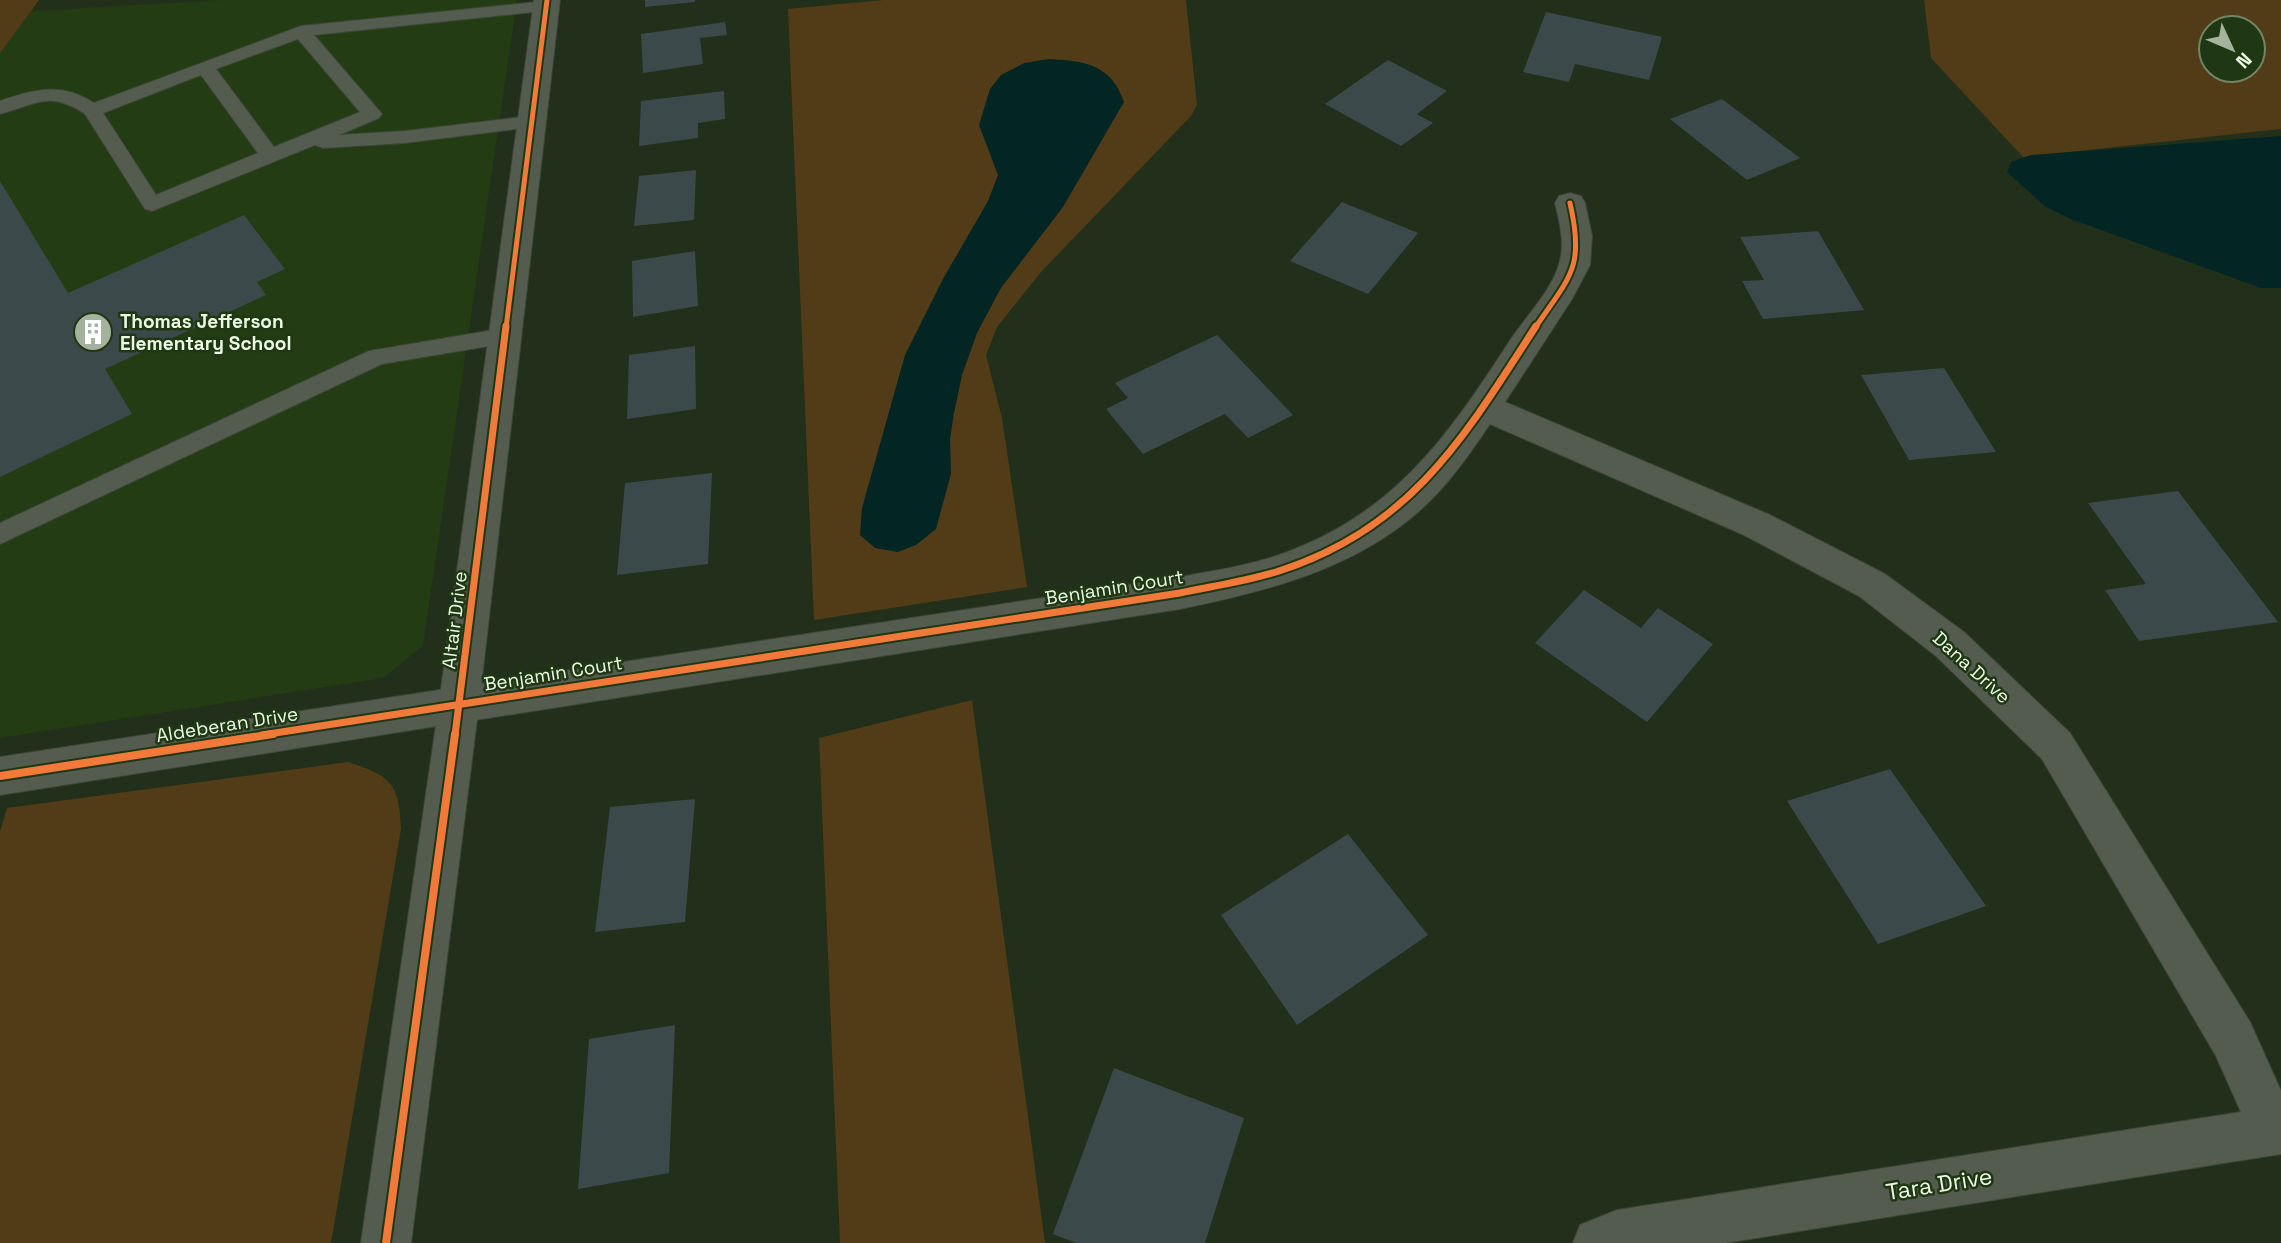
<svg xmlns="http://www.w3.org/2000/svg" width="2281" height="1243" viewBox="0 0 2281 1243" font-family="'Space Grotesk',sans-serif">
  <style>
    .built { fill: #233c14 }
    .green { fill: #513c17; fill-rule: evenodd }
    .water { fill: #032624 }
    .building { fill: #3b494b }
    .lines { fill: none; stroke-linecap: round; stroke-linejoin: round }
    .service-casing { stroke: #3d4738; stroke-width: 2 }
    .minor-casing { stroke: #3d4738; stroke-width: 2 }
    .tertiary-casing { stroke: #3d4738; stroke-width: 2 }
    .service { fill: #535c4e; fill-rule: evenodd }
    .minor { fill: #535c4e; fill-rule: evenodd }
    .tertiary { fill: #535c4e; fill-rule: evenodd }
    .cycleway-far2-casing { stroke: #203713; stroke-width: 9 }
    .cycleway-far1-casing { stroke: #203713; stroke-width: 11 }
    .cycleway-casing { stroke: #203713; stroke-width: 12 }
    .cycleway-far2 { stroke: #f17a3a; stroke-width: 5 }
    .cycleway-far1 { stroke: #f17a3a; stroke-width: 7 }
    .cycleway { stroke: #f17a3a; stroke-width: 8 }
    .labels { text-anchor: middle; stroke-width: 5; stroke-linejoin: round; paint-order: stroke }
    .poi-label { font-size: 19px; font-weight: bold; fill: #ecfae5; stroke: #203713; text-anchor: start }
    .street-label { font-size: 19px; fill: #ecfae5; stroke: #203713 }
    .near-street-label { font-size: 23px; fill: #ecfae5; stroke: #203713 }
  </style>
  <rect width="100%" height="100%" fill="#222f1b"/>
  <polygon class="built" points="0,0 39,0 32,11 223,0 517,0 423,646 383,678 0,738"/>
  <g class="green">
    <polygon points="0,0 39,0 0,53"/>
    <polygon points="883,0 1186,0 1197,105 1191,116 1041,272 997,327 986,355 1002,418 1027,587 814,620 788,9"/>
    <path d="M 1924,0 L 2281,0 L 2281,129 L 2023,157 L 1931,58 ZM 2211,28 L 2253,28 L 2253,70 L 2211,70 Z"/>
    <polygon points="972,700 1045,1243 840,1243 819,738"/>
    <path d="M 348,762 C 391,776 399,783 401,829 L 331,1243 L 0,1243 L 0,832 L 7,808 Z"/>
  </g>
  <g class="water">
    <path d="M 1049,59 C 1085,61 1111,64 1124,102 L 1063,207 L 1001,288 L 977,333 L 962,375 L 954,413 L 950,439 L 951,474 L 936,529 L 916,545 L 898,552 L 875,548 L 860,535 L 862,508 L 905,355 L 944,277 L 988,201 L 998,175 L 979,125 L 990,89 L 1001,75 L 1024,63 Z"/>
    <polygon points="2281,136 2281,288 2261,288 2071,219 2046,207 2007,172 2011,162 2031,155"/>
  </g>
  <g class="building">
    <polygon points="645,0 695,0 695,2 645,7"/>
    <polygon points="1546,12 1662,37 1649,80 1575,64 1569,82 1523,72"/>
    <polygon points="725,22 727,35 700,38 703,64 643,73 641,34"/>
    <polygon points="1388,60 1447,91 1417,114 1433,123 1401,146 1325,104"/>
    <polygon points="724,91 725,119 698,123 698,138 639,146 641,101"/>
    <polygon points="1722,99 1800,158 1747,180 1670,119"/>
    <polygon points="696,170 694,220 634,226 639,176"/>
    <polygon points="0,181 68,293 244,215 285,269 257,282 266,295 105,369 132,414 0,477"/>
    <polygon points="1342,202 1418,233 1368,294 1290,261"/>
    <polygon points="1818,231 1864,310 1763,319 1742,281 1764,280 1740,237"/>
    <polygon points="695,251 698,306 633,317 632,261"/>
    <polygon points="1217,335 1293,415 1248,438 1225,414 1143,454 1106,409 1128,398 1115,383"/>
    <polygon points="695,346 696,409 627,419 629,355"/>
    <polygon points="1944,368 1996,452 1909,460 1861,375"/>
    <polygon points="712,473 708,564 617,575 625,483"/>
    <polygon points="2178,491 2278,622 2139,641 2105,590 2146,584 2088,503"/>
    <polygon points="1584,590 1641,628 1658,608 1713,644 1647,722 1535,643"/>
    <polygon points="1890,769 1986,906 1878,944 1787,801"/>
    <polygon points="695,799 685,922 595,932 610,807"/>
    <polygon points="1348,834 1428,935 1297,1025 1221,915"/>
    <polygon points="675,1025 669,1173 578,1189 589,1039"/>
    <polygon points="1114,1068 1244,1118 1205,1243 1076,1243 1053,1234"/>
  </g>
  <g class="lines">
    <defs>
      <g id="service">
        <path d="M 547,1 L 556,6 L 553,10 L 314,35 L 382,114 L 379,118 L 339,135 L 405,131 L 532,116 L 539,118 L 542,122 L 539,126 L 405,143 L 323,148 L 315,145 L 152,211 L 145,209 L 85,114 C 49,90 37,104 0,114 L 0,101 C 34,89 62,82 94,103 L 301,26 ZM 298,39 L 360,112 L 274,147 L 216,69 ZM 201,75 L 258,153 L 156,195 L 103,113 Z"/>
        <polygon points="505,328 513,330 516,336 513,342 382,364 0,544 0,523 369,351"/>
      </g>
      <path id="minor" d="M 1570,193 L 1581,196 L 1585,203 L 1592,236 L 1590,265 L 1572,299 L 1505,402 L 1770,515 L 1885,574 L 1964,632 L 2070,733 L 2250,1022 L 2281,1091 L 2281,1154 L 1725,1243 L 1573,1243 L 1580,1225 L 1617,1210 L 2241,1112 L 2216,1056 L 2042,759 L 1936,656 L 1859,596 L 1744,535 L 1490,424 C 1467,458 1443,492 1411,518 C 1345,572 1262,592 1180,609 L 0,795 L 0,757 L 1180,577 C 1213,571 1247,566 1279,555 C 1393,515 1446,439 1509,342 C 1526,316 1556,287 1561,256 C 1564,238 1559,220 1555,203 L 1559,196 Z"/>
      <polygon id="tertiary" points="534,0 560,0 479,704 411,1243 361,1243 439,704"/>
    </defs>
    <use href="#service" class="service-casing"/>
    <use href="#minor" class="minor-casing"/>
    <use href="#tertiary" class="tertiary-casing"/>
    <use href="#service" class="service"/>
    <use href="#minor" class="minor"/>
    <use href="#tertiary" class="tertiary"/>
    <defs>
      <g id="cycleway-far2">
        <polyline points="506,328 547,0"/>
        <path d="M 1535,328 C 1570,276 1585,268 1570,203"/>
      </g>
      <g id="cycleway-far1">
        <path d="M 262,735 L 1180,593 C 1213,586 1247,581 1279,571 C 1412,528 1465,436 1536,326"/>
        <polyline points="455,735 506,326"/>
      </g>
      <g id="cycleway">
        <polyline points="0,776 273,734"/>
        <polyline points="386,1243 455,734"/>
      </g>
    </defs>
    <use href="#cycleway-far2" class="cycleway-far2-casing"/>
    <use href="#cycleway-far1" class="cycleway-far1-casing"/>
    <use href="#cycleway" class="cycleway-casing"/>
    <use href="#cycleway-far2" class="cycleway-far2"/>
    <use href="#cycleway-far1" class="cycleway-far1"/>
    <use href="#cycleway" class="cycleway"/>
  </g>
  <defs>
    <symbol id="building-disc" viewBox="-11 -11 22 22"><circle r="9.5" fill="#a5b39e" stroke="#203713"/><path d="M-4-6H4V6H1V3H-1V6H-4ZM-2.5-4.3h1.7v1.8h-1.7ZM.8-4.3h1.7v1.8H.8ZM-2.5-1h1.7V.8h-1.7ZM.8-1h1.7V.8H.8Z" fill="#fff"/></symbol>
  </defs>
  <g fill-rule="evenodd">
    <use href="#building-disc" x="71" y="310" width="44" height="44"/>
  </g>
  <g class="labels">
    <g class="poi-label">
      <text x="120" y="328">Thomas Jefferson<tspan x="120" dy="22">Elementary School</tspan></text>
    </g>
    <g class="street-label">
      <text transform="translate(1114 587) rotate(-9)" y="7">Benjamin Court</text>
      <text transform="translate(454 620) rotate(-83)" y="7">Altair Drive</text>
      <text transform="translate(1972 667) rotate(42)" y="7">Dana Drive</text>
      <text transform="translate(553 673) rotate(-9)" y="7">Benjamin Court</text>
      <text transform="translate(227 724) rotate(-9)" y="7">Aldeberan Drive</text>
    </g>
    <g class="near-street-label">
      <text transform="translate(1939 1184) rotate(-9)" y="8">Tara Drive</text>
    </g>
  </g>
  <g transform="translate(2232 49) rotate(134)"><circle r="33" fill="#203713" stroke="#728567" stroke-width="2"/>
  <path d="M0-5L12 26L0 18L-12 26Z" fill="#a5b39e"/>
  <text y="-10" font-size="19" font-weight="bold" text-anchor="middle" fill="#ecfae5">N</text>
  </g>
</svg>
